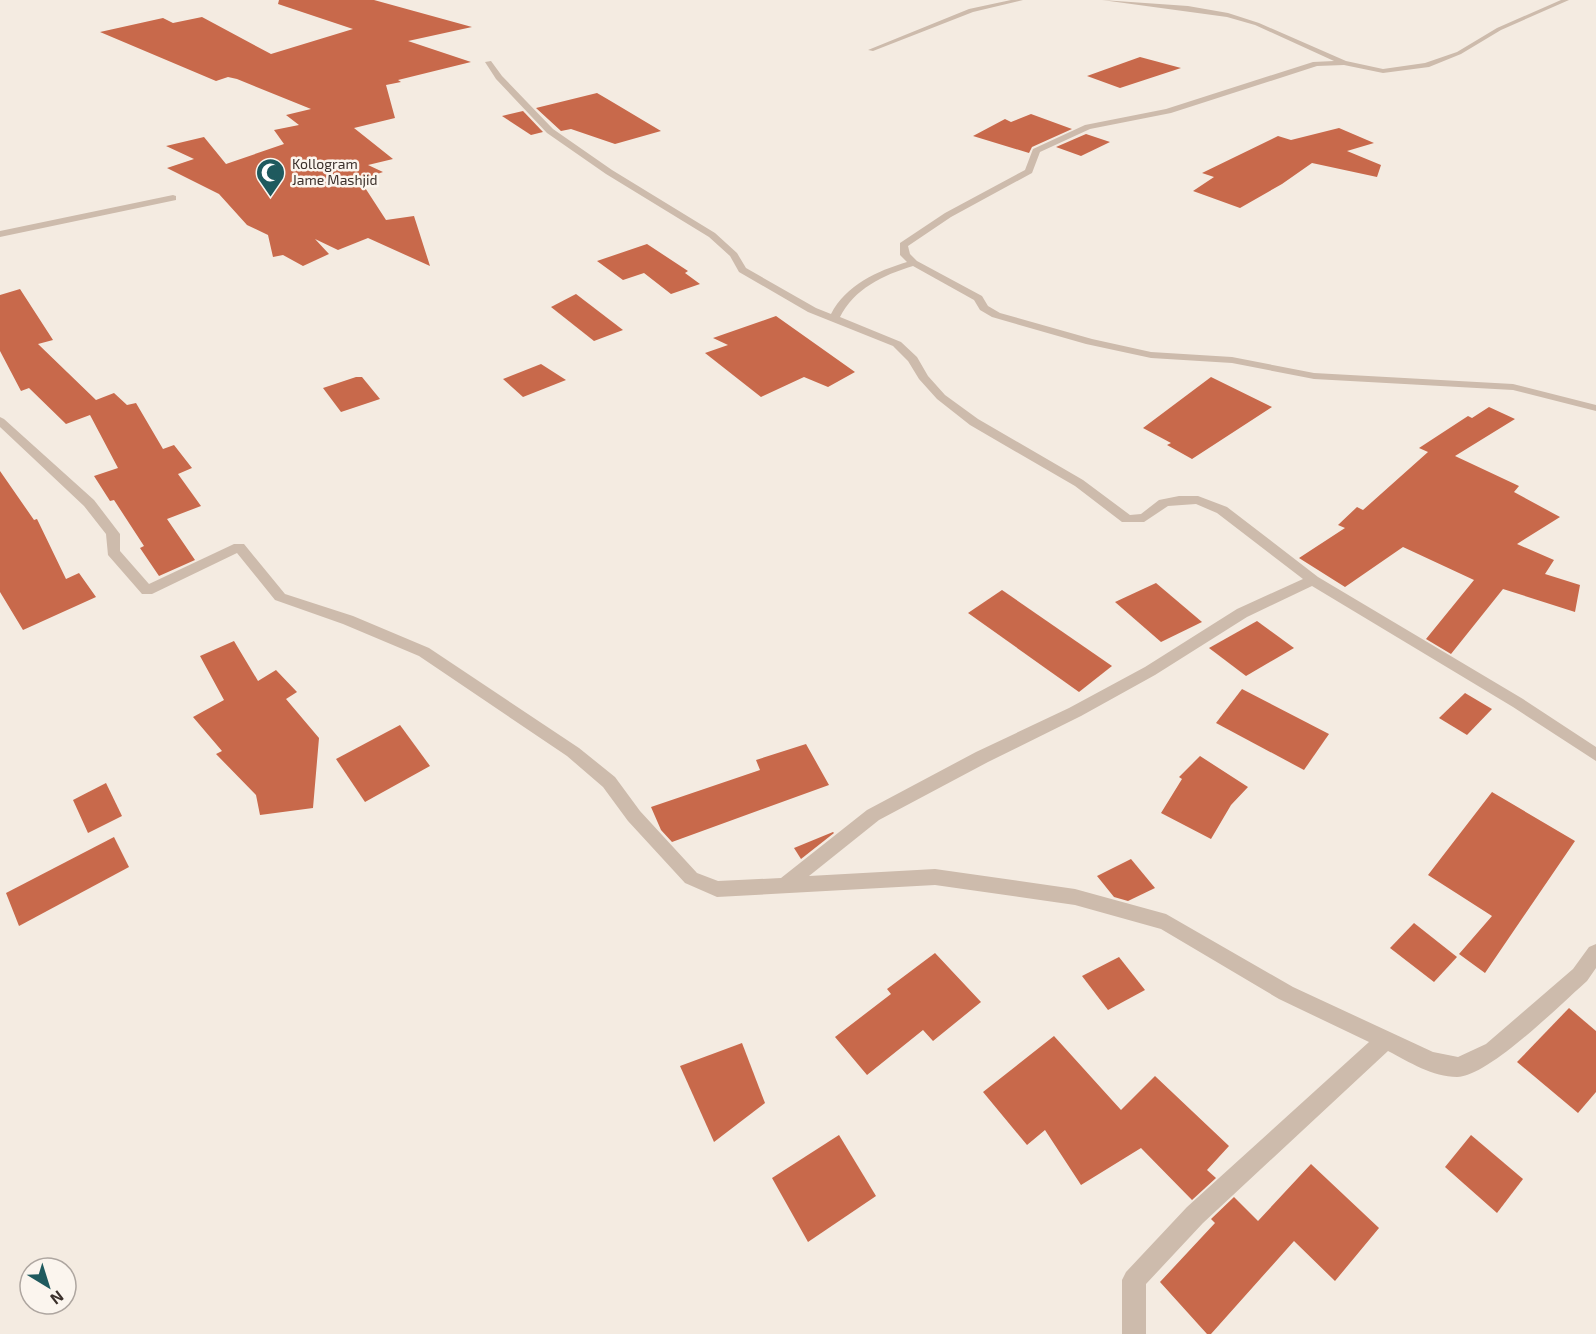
<svg xmlns="http://www.w3.org/2000/svg" width="1596" height="1334" viewBox="0 0 1596 1334" font-family="'Exo 2',sans-serif">
  <style>
    .building { fill: #c8694b }
    .lines { fill: none; stroke-linecap: round; stroke-linejoin: round }
    .minor { fill: #cdbbac; fill-rule: evenodd }
    .labels { text-anchor: middle; stroke-width: 5; stroke-linejoin: round; paint-order: stroke }
    .far-poi-label { font-size: 14px; fill: #3b302b; stroke: #fbf5ee; text-anchor: start }
  </style>
  <rect width="100%" height="100%" fill="#f4ebe1"/>
  <g class="building">
    <polygon points="279,0 374,0 472,27 408,41 471,62 398,80 401,82 386,85 395,118 354,128 393,159 368,165 383,172 360,180 386,220 414,216 430,266 368,238 338,250 315,239 329,254 303,266 283,255 273,257 268,235 247,225 219,194 167,168 194,159 166,146 204,137 226,164 284,144 274,130 299,125 286,115 311,109 237,79 228,77 216,81 100,32 163,18 173,23 202,17 271,54 353,29 278,4"/>
    <polygon points="1140,57 1181,68 1120,88 1087,76"/>
    <polygon points="597,93 609,100 661,131 615,144 571,129 561,131 536,108"/>
    <polygon points="523,111 543,132 531,135 502,116"/>
    <polygon points="1031,114 1072,129 1032,147 1029,153 973,136 1005,119 1011,122"/>
    <polygon points="1339,128 1374,143 1347,151 1381,165 1377,177 1312,163 1282,184 1240,208 1193,191 1214,177 1202,173 1278,136 1291,140"/>
    <polygon points="1086,134 1110,142 1081,156 1056,147"/>
    <polygon points="647,244 688,271 685,273 700,284 671,294 644,273 623,280 597,261"/>
    <polygon points="20,289 53,340 38,344 96,400 114,393 127,405 136,403 163,449 174,445 192,468 178,474 201,506 167,519 195,560 159,576 140,548 144,546 114,500 110,501 94,476 118,468 90,415 66,424 29,388 21,391 0,351 0,295"/>
    <polygon points="576,294 623,330 594,341 551,307"/>
    <polygon points="776,316 855,372 828,387 804,377 761,397 705,353 728,345 713,338"/>
    <polygon points="541,364 566,380 523,397 503,379"/>
    <polygon points="356,377 362,377 380,399 341,412 323,388"/>
    <polygon points="1211,377 1272,407 1192,459 1167,445 1171,443 1143,428"/>
    <polygon points="1489,407 1515,419 1455,456 1519,486 1514,492 1560,517 1517,544 1554,560 1545,574 1580,585 1575,612 1503,589 1451,654 1426,639 1474,580 1403,547 1345,587 1299,558 1345,528 1338,525 1357,507 1363,510 1428,452 1419,448 1468,416 1472,418"/>
    <polygon points="0,471 34,520 37,519 66,579 79,573 96,597 23,630 0,592"/>
    <polygon points="1156,583 1202,622 1161,642 1115,602"/>
    <polygon points="1002,590 1112,666 1079,692 968,613"/>
    <polygon points="1257,621 1294,648 1246,676 1209,648"/>
    <polygon points="234,641 258,681 276,670 297,692 286,699 319,738 313,808 260,815 256,795 216,754 222,751 193,717 224,700 200,656"/>
    <polygon points="1242,689 1329,734 1304,770 1216,723"/>
    <polygon points="1465,693 1492,709 1467,735 1439,718"/>
    <polygon points="400,725 430,766 365,802 336,759"/>
    <polygon points="806,744 829,785 672,842 661,830 651,807 760,770 756,760"/>
    <polygon points="1200,756 1248,787 1231,805 1211,839 1161,813 1182,779 1179,777"/>
    <polygon points="106,783 122,816 88,833 73,800"/>
    <polygon points="1492,792 1575,841 1485,973 1459,954 1492,916 1428,875"/>
    <polygon points="833,832 834,833 801,859 794,848"/>
    <polygon points="114,837 129,867 19,926 6,893"/>
    <polygon points="1131,859 1155,888 1128,901 1114,897 1097,876"/>
    <polygon points="1414,923 1457,957 1434,982 1390,948"/>
    <polygon points="935,953 981,1002 933,1041 923,1030 867,1075 835,1037 891,994 887,989"/>
    <polygon points="1119,957 1145,990 1108,1010 1082,976"/>
    <polygon points="1569,1008 1596,1031 1596,1092 1578,1113 1517,1062"/>
    <polygon points="1054,1036 1121,1110 1155,1076 1229,1146 1207,1170 1216,1178 1192,1200 1141,1148 1081,1185 1045,1130 1027,1145 983,1092"/>
    <polygon points="742,1043 765,1103 714,1142 680,1066"/>
    <polygon points="839,1135 876,1196 808,1242 772,1178"/>
    <polygon points="1471,1135 1523,1179 1497,1213 1445,1167"/>
    <polygon points="1311,1164 1379,1228 1335,1281 1294,1241 1211,1334 1207,1334 1160,1282 1215,1223 1211,1219 1234,1197 1258,1221"/>
  </g>
  <g class="lines">
    <g class="minor">
      <polygon points="1011,0 1023,0 973,12 873,51 868,50 969,9"/>
      <path d="M 1102,0 L 1188,6 L 1228,13 L 1259,23 L 1346,61 L 1383,69 L 1425,63 L 1457,52 L 1497,28 L 1561,0 L 1569,0 L 1501,30 L 1461,54 L 1429,67 L 1383,73 L 1344,65 L 1317,66 L 1171,113 L 1090,129 L 1040,152 L 1032,173 L 951,217 L 908,246 L 910,254 L 917,261 L 982,296 L 988,306 L 1000,313 L 1092,339 L 1151,352 L 1232,357 L 1314,373 L 1513,384 L 1596,405 L 1596,411 L 1513,390 L 1314,379 L 1232,363 L 1151,358 L 1086,344 L 992,317 L 980,310 L 974,300 L 913,266 C 883,275 854,289 840,317 L 901,342 L 917,357 L 928,376 L 945,395 L 978,419 L 1083,480 L 1130,515 L 1141,514 L 1159,500 L 1179,496 L 1198,496 L 1227,507 L 1318,577 L 1523,699 L 1596,747 L 1596,761 L 1513,707 L 1312,586 L 1247,617 L 1155,675 L 1081,716 L 988,762 L 879,820 L 809,876 L 935,869 L 1075,889 L 1166,914 L 1293,987 L 1433,1052 L 1458,1057 L 1486,1044 L 1573,969 L 1589,947 L 1596,944 L 1596,968 L 1587,981 C 1562,1003 1488,1077 1457,1077 C 1433,1077 1409,1062 1388,1051 L 1203,1223 L 1146,1284 L 1146,1334 L 1122,1334 L 1122,1280 L 1126,1272 L 1187,1207 L 1369,1042 L 1279,999 L 1161,929 L 1075,905 L 935,885 L 717,897 L 685,883 L 628,821 L 603,787 L 567,756 L 419,656 L 343,624 L 275,600 L 237,553 L 152,594 L 142,594 L 108,555 L 106,534 L 84,506 L 0,427 L 0,417 L 4,419 L 94,500 L 120,534 L 120,551 L 149,584 L 234,544 L 244,544 L 285,594 L 353,616 L 429,648 L 579,748 L 615,777 L 640,811 L 697,873 L 718,881 L 781,878 L 867,810 L 976,752 L 1069,708 L 1145,667 L 1237,609 L 1303,579 L 1217,513 L 1196,504 L 1168,506 L 1144,522 L 1122,522 L 1075,486 L 970,425 L 937,399 L 919,379 L 908,361 L 893,346 L 808,312 L 739,272 L 730,256 L 709,237 L 606,174 L 547,133 L 496,79 L 485,62 L 491,61 L 502,76 L 553,129 L 612,170 L 715,233 L 737,253 L 746,268 L 816,308 L 831,314 C 846,285 877,271 907,262 L 900,255 L 900,243 L 945,213 L 1025,170 L 1033,149 L 1085,125 L 1166,109 L 1313,62 L 1334,61 L 1255,25 L 1227,17 Z"/>
      <polygon points="173,195 176,196 176,200 0,237 0,231"/>
    </g>
  </g>
  <defs>
    <symbol id="mosque-pin" viewBox="-11 -11 22 30"><path d="M0 17L-7.5 6A9.5 9.5 0 1 1 7.5 6Z" fill="#1f5a5e" stroke="#fbf5ee"/><path d="M3.5-4.9A6 6 0 1 0 3.5 4.9A5 5 0 1 1 3.5-4.9Z" fill="#fff"/></symbol>
  </defs>
  <g fill-rule="evenodd">
    <use href="#mosque-pin" x="254" y="156" width="33" height="45"/>
  </g>
  <g class="labels">
    <g class="far-poi-label">
      <text x="292" y="169">Kollogram<tspan x="292" dy="16">Jame Mashjid</tspan></text>
    </g>
  </g>
  <g transform="translate(48 1286) rotate(142)"><circle r="28" fill="#fbf5ee" stroke="#aea6a0" stroke-width="1.5"/>
  <path d="M0-4.5L10 22L0 15L-10 22Z" fill="#1f5a5e"/>
  <text y="-9" font-size="16" font-weight="bold" text-anchor="middle" fill="#3b302b">N</text>
  </g>
</svg>
